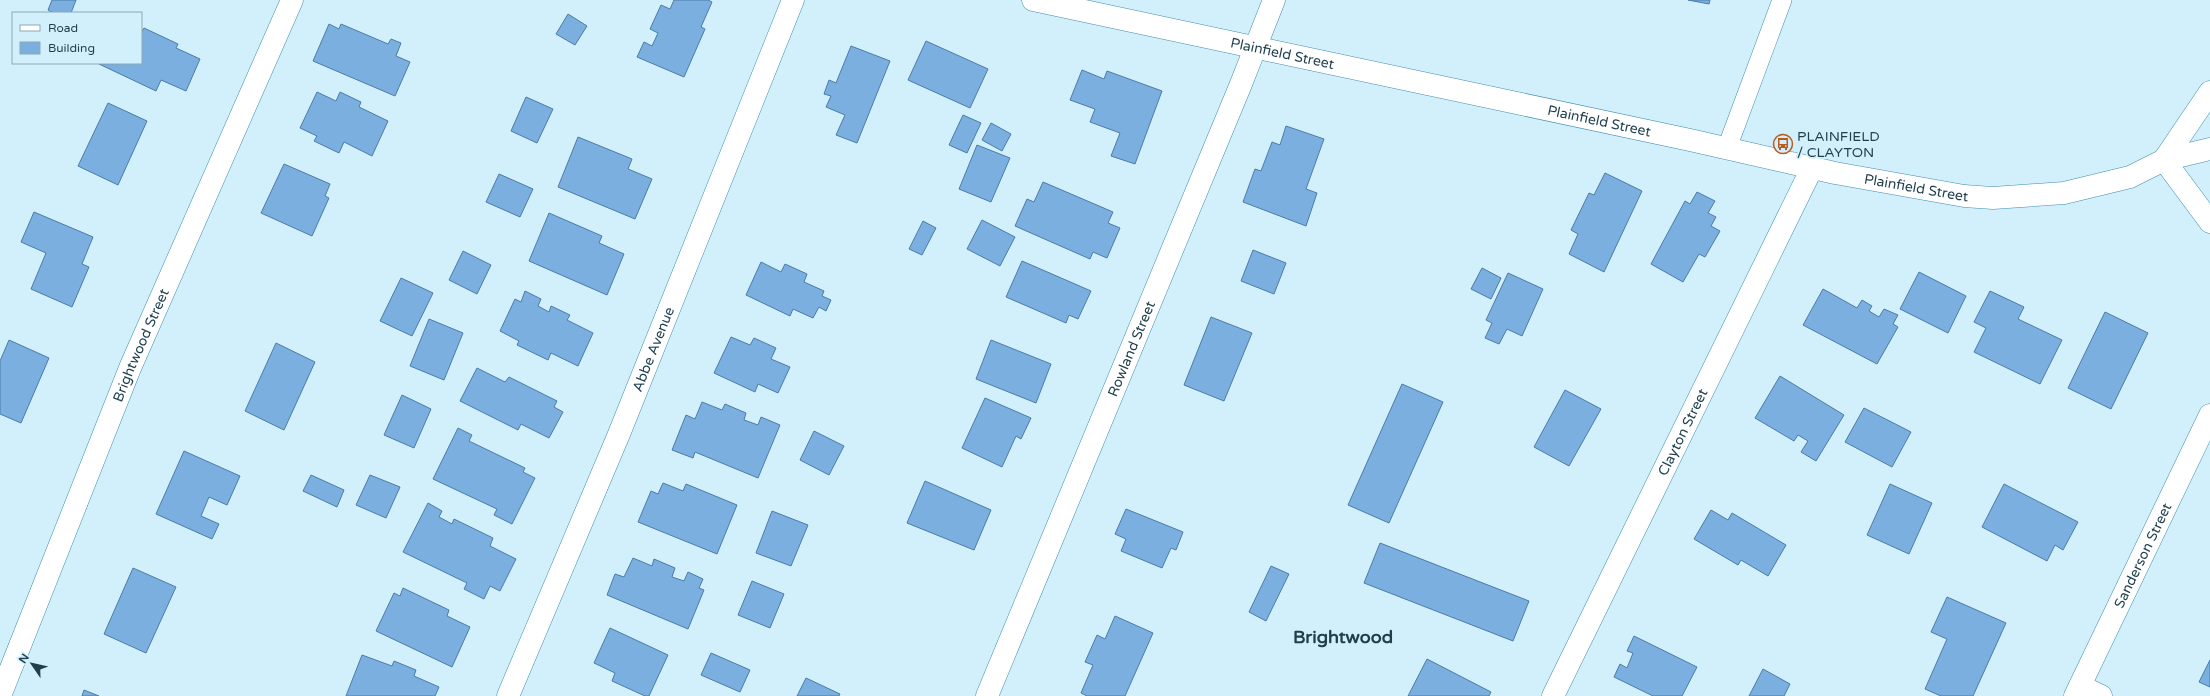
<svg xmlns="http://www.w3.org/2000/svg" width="2210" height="696" viewBox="0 0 2210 696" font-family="'Varela Round',sans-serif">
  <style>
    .building { fill: #7bafdf; stroke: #4a7ca9 }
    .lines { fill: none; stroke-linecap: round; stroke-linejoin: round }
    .service-casing { stroke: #408ead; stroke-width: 20 }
    .minor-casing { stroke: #408ead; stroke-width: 23 }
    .tertiary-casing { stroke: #408ead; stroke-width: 23 }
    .service { stroke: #fff; stroke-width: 19 }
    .minor { stroke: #fff; stroke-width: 22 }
    .tertiary { stroke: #fff; stroke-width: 22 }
    .labels { text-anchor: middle; stroke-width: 3.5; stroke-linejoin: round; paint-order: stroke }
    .street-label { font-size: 14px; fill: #1f3f4c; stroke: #d2effc }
    .poi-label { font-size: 14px; fill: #1f3f4c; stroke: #d2effc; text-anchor: start }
    .district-label { font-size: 18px; font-weight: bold; fill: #1f3f4c; stroke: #d2effc }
  </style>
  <rect width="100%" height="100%" fill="#d2effc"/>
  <g class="building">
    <polygon points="52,0 76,0 71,13 53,13 48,10"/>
    <polygon points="674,0 708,0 712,2 701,27 705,29 684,77 637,57 644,42 652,46 658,33 650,29 661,5 670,9"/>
    <polygon points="1688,0 1710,0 1709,4"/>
    <polygon points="568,14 587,26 575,45 556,34"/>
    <polygon points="329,24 339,29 341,24 388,44 391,39 401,43 396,56 410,62 395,96 313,61"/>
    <polygon points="144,28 178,44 176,48 200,59 186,91 161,80 156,91 99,64 141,63 141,33"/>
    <polygon points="926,41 988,69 970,108 908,80"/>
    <polygon points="851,46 890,61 857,143 836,135 845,115 826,107 831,96 824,94 829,80 836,83"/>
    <polygon points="1082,70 1104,79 1107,71 1162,91 1135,164 1111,156 1120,133 1090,122 1095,109 1070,100"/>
    <polygon points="317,92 336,101 340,92 361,102 359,107 388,121 372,156 344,142 339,153 314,141 317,136 300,128"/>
    <polygon points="526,97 553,109 537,143 511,131"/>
    <polygon points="108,103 147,121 118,185 78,166"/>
    <polygon points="963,115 981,123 967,153 949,145"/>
    <polygon points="991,123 1011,134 1002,151 982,140"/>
    <polygon points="1286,126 1324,139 1306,189 1317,193 1306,226 1243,202 1255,169 1261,171 1272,142 1280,145"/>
    <polygon points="578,137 632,159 628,169 652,179 635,219 558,187"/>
    <polygon points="977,145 1010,158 991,202 959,189"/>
    <polygon points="284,164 330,184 325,196 329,198 312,236 261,213"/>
    <polygon points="1605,173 1642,191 1604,272 1569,254 1578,234 1571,230 1589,193 1594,195"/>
    <polygon points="499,174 533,189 520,217 486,202"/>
    <polygon points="1043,182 1113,212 1108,223 1120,228 1107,258 1093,252 1090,259 1015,226 1027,199 1034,202"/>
    <polygon points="1697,192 1715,201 1708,213 1716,217 1711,226 1720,231 1705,257 1699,254 1683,282 1651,264 1685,201 1690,204"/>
    <polygon points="34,212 93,237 82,264 89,267 72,307 31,289 46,253 21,242"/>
    <polygon points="549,213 602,236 599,243 624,254 607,295 529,261"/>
    <polygon points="982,220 1015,237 1000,266 967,249"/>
    <polygon points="923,221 936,228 922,255 909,249"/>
    <polygon points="1253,250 1286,263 1274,294 1241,281"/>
    <polygon points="463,251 491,265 477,294 449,280"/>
    <polygon points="1022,261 1091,291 1078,319 1069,315 1066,323 1006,297"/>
    <polygon points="761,262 781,272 785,264 807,274 804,282 824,291 822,296 831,300 826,311 819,307 813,318 793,309 790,316 746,295"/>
    <polygon points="1482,268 1501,278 1491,299 1471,289"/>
    <polygon points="1919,272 1966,296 1948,333 1900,309"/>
    <polygon points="1508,273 1543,289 1522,336 1507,329 1499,344 1485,338 1492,323 1486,320"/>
    <polygon points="401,278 433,293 412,336 380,321"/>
    <polygon points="1823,289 1857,308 1862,300 1872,306 1869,311 1879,317 1884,309 1898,315 1893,324 1898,327 1877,364 1803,325"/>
    <polygon points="525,291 541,299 538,306 549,312 551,306 570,315 567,320 593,333 578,366 551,353 548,360 517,345 519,341 500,331 515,299 521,302"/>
    <polygon points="1990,291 2024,307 2018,319 2062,340 2040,384 1974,352 1986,328 1974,322"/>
    <polygon points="2105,312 2148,333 2111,409 2068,388"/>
    <polygon points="1211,317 1252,333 1224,401 1184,385"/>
    <polygon points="429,319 463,333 444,380 410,366"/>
    <polygon points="731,337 750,345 754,338 776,348 771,359 790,367 778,393 758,384 755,392 714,373"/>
    <polygon points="9,340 49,358 21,423 0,414 0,361"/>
    <polygon points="991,340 1051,364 1036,403 976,379"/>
    <polygon points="276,343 315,362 284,430 245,411"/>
    <polygon points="477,368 505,382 509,377 557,401 554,407 563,412 549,438 521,424 518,430 460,401"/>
    <polygon points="1780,376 1844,415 1816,461 1801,452 1808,441 1798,435 1794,441 1755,418"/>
    <polygon points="1402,384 1443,402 1389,523 1348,505"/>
    <polygon points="1565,390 1601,409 1569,466 1534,447"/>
    <polygon points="402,395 431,409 414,448 384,435"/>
    <polygon points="985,398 1031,418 1021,439 1016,436 1002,467 962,448"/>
    <polygon points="702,402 722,410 725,404 746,413 744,420 758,425 761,417 780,425 758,478 695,452 693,458 672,450 686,415 695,419"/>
    <polygon points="1864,408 1911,432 1892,467 1845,442"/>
    <polygon points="458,428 472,435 469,441 525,468 523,472 535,478 512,524 494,515 497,509 433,479"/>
    <polygon points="814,431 844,446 829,475 800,460"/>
    <polygon points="184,451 240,476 227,505 209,497 201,516 219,524 212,539 156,514"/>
    <polygon points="311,475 344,490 337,507 303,491"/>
    <polygon points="370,475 400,487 386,518 356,505"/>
    <polygon points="925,481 991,510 974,550 907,523"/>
    <polygon points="663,483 683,491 686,484 737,505 717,554 638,522 651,491 658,494"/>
    <polygon points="1890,484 1932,503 1909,554 1867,535"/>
    <polygon points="2004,484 2078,522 2063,550 2055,545 2047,561 1982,527"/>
    <polygon points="428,503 442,511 439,517 452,524 454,519 493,538 490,546 516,559 500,591 490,586 484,599 464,589 467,583 403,552"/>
    <polygon points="1126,509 1183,532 1176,550 1171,548 1162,568 1121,551 1126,539 1115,534"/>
    <polygon points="1711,510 1728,520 1732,513 1786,545 1768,576 1741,560 1738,565 1694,539"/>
    <polygon points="772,511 808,525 791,566 756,553"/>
    <polygon points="1380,543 1529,601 1513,641 1364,583"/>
    <polygon points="633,558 652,566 654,559 675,568 672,577 684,581 688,572 703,579 699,588 704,590 688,629 607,595 615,574 624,577"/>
    <polygon points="1271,566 1289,574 1266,621 1249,612"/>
    <polygon points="133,568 176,587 146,653 104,634"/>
    <polygon points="752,581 784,594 770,628 738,615"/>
    <polygon points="403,588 449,610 447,616 470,627 452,667 376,631 394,593 400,596"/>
    <polygon points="1947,597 2006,623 1973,696 1941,696 1925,689 1947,639 1931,632"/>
    <polygon points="1115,616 1153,633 1125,696 1087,696 1081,693 1093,665 1085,662 1097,635 1105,639"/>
    <polygon points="610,628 668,655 649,696 645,696 612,681 615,673 594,663"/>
    <polygon points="1634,636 1697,667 1682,696 1653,696 1614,677 1620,664 1627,668 1633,653 1627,651"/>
    <polygon points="711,653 750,670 740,692 701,675"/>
    <polygon points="362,655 392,666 394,661 416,670 414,676 439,687 435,696 346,696"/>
    <polygon points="1427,659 1491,692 1489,696 1408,696"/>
    <polygon points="2210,660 2210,687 2199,682"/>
    <polygon points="1763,669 1790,684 1784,696 1749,696"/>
    <polygon points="806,678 840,694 839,696 797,696"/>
    <polygon points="84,690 99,696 82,696"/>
  </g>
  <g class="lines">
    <defs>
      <polyline id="service" points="1727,148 1782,0"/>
      <g id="minor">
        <polyline points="2164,160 2210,222"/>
        <polyline points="2080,686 2101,696"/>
        <path id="s1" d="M 0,696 L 130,368 L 292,0"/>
        <path id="s2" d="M 508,696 L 619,434 L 793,0"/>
        <path id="s3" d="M 987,696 L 1241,84 L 1274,0"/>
        <path id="s4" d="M 1553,696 L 1812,168"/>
        <path id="s5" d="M 2075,696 L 2210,415"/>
      </g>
      <g id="tertiary">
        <path id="s6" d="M 1033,0 L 1690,140 L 1835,173 L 1964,196 L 1993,198 L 2064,193 L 2130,177 L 2164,160 L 2210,149"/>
        <polyline points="2164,160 2210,92"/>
      </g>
    </defs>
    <use href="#service" class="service-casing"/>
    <use href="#minor" class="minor-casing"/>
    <use href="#tertiary" class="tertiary-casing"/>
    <use href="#service" class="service"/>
    <use href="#minor" class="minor"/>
    <use href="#tertiary" class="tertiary"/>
  </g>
  <defs>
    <symbol id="bus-ring" viewBox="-11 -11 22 22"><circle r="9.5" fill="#d2effc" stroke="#bc591e" stroke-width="1.5"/><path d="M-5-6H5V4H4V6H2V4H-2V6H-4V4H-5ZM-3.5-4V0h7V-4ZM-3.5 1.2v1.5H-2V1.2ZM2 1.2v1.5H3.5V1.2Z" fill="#bc591e"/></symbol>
  </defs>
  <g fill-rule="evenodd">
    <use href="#bus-ring" x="1772" y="133" width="22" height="22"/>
  </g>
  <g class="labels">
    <g class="street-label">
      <text dy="5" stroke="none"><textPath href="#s6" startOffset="255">Plainfield Street</textPath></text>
      <text dy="5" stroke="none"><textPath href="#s6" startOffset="579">Plainfield Street</textPath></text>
      <text dy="5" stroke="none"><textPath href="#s6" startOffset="903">Plainfield Street</textPath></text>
      <text dy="5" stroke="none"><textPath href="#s1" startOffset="378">Brightwood Street</textPath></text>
      <text dy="5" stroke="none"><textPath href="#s3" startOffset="376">Rowland Street</textPath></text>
      <text dy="5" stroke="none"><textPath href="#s2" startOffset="376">Abbe Avenue</textPath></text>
      <text dy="5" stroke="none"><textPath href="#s4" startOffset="294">Clayton Street</textPath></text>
      <text dy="5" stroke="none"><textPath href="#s5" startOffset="156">Sanderson Street</textPath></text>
    </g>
    <g class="poi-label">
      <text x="1797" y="141">PLAINFIELD<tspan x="1797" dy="16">/ CLAYTON</tspan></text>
    </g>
    <g class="district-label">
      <text x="1343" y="643">Brightwood</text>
    </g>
  </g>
  <rect x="12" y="12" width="130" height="52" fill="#d2effc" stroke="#8aa9b6"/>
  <rect x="20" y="25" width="20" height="6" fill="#ffffff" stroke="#8aa9b6"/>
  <text x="48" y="32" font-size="12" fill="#1f3f4c">Road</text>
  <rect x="20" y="42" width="20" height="12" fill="#7bafdf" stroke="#8aa9b6"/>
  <text x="48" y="52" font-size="12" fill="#1f3f4c">Building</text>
  <g transform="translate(32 664) rotate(304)" stroke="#d2effc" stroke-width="3" paint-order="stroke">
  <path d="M0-3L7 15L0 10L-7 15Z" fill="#1f3f4c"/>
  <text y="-6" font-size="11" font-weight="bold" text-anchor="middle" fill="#1f3f4c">N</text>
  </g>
</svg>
